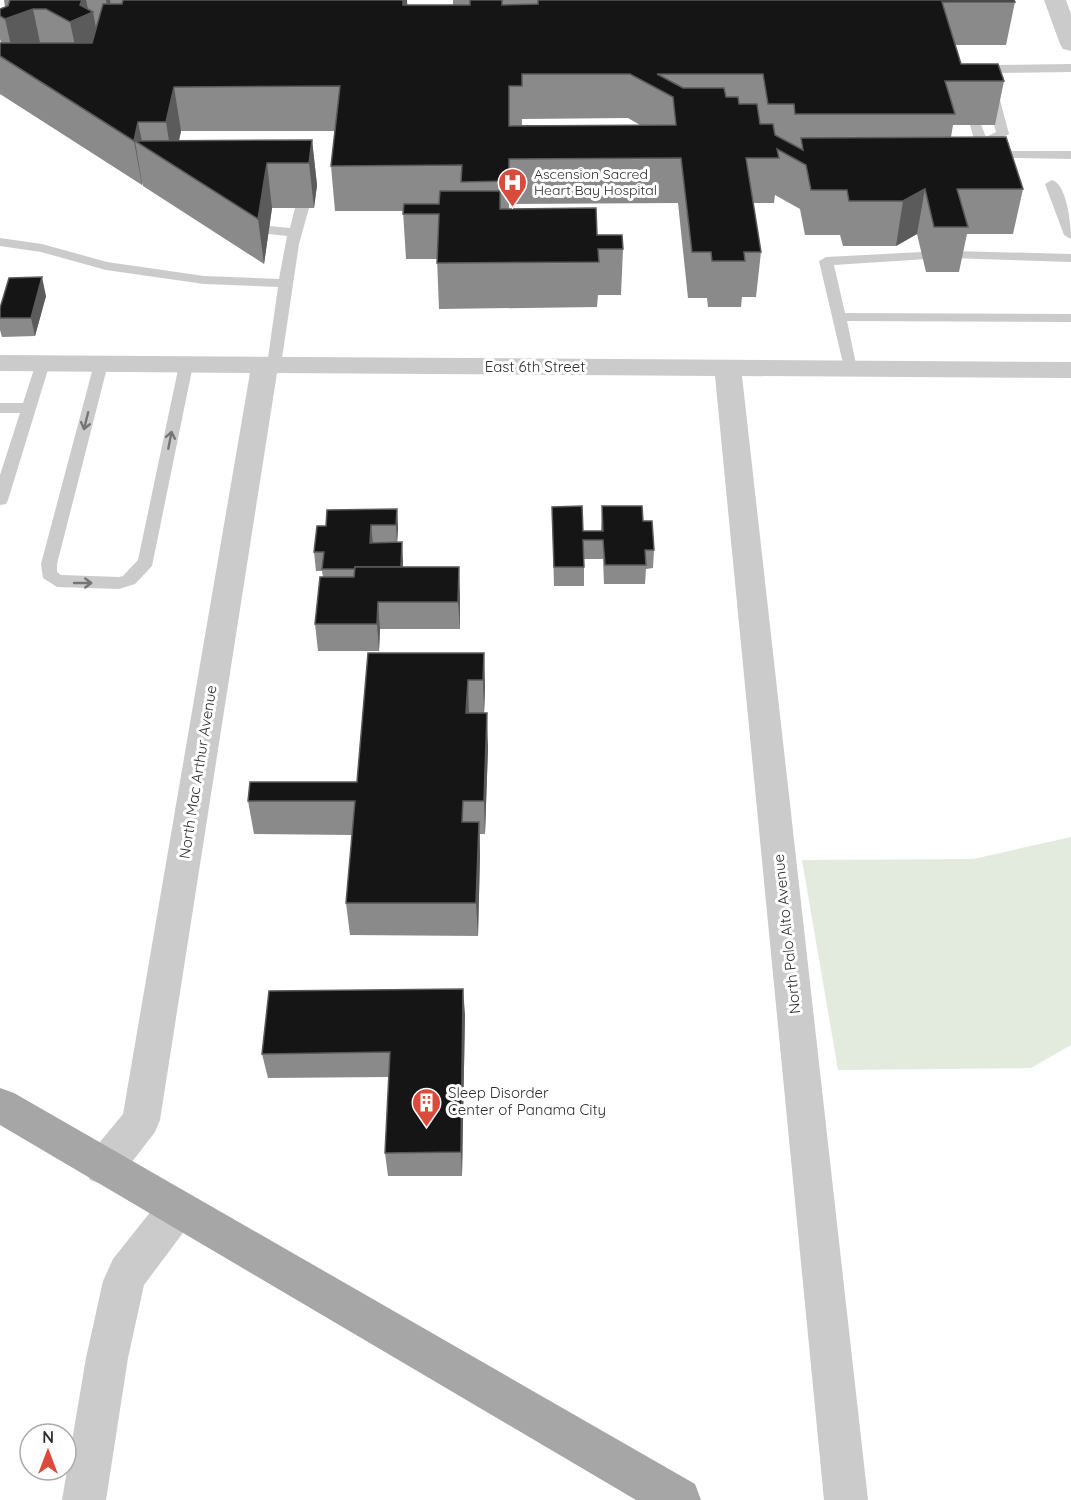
<svg xmlns="http://www.w3.org/2000/svg" width="1071" height="1500" viewBox="0 0 1071 1500" font-family="Quicksand,sans-serif">
  <style>
    .green { fill: #e2ebdd }
    .lines { fill: none; stroke-linecap: round; stroke-linejoin: round }
    .lane { fill: #cbcbcb; fill-rule: evenodd }
    .street { fill: #cbcbcb; fill-rule: evenodd }
    .primary { fill: #a6a6a6; fill-rule: evenodd }
    .wall { fill: #8a8a8a; fill-rule: evenodd }
    .shaded-wall { fill: #5b5b5b }
    .building { fill: #151515; stroke: #5b5b5b; stroke-width: 1.5; fill-rule: evenodd }
    .oneway { stroke: #757575 }
    .labels { text-anchor: middle; stroke-width: 6; stroke-linejoin: round; paint-order: stroke }
    .far-poi-label { font-size: 14px; fill: #2e2e2e; stroke: #fff; text-anchor: start }
    .street-label { font-size: 15px; fill: #2e2e2e; stroke: #fff }
    .poi-label { font-size: 15px; fill: #2e2e2e; stroke: #fff; text-anchor: start }
  </style>
  <rect width="100%" height="100%" fill="#fff"/>
  <polygon class="green" points="1071,837 1071,1045 1031,1068 838,1070 802,860 973,859"/>
  <g class="lines">
    <g class="lane">
      <polygon points="1071,64 1071,72 992,73 978,78 972,74 990,65"/>
      <polygon points="985,90 999,96 1009,134 991,144 1013,151 1071,151 1071,159 1013,158 976,147 970,125 972,122 980,122 986,137 996,132 987,98 979,94"/>
      <path d="M 1052,180 C 1067,184 1071,225 1071,239 L 1064,235 L 1045,184 Z"/>
      <polygon points="302,204 309,208 299,244 281,365 274,370 267,365 278,287 204,284 106,270 41,252 0,246 0,238 42,244 107,262 204,276 279,279 287,236 269,234 262,230 269,226 290,228 295,208"/>
      <polygon points="954,251 1071,254 1071,262 949,258 947,255 949,252"/>
      <polygon points="922,252 927,253 929,256 927,259 834,265 845,313 1071,314 1071,322 847,321 857,369 850,374 845,372 819,261 826,257"/>
      <polygon points="43,358 50,363 8,500 6,504 0,505 0,475 20,413 0,413 0,403 23,403 36,363"/>
      <polygon points="101,359 108,364 57,564 57,572 61,575 119,577 123,576 138,560 179,365 186,360 193,365 152,566 135,584 119,589 57,587 43,578 41,564 94,364"/>
    </g>
    <g class="street">
      <polygon points="1044,0 1066,0 1071,14 1071,51 1063,49 1060,44"/>
      <polygon points="0,355 1071,362 1071,378 742,376 868,1500 824,1500 715,376 277,373 160,1120 155,1132 118,1180 104,1185 90,1180 84,1167 90,1154 123,1114 250,373 0,371"/>
      <polygon points="177,1191 191,1196 197,1209 191,1222 144,1285 128,1358 106,1500 62,1500 86,1358 103,1281 113,1259 163,1196"/>
    </g>
    <polygon class="primary" points="0,1088 14,1093 695,1484 701,1500 636,1500 0,1125"/>
  </g>
  <g class="wall">
    <path d="M 4,0 L 407,0 L 407,5 L 453,5 L 453,0 L 1014,0 L 1015,2 L 1006,45 L 955,45 L 961,64 L 1004,81 L 995,125 L 953,125 L 951,137 L 1023,189 L 1013,234 L 967,234 L 959,272 L 926,272 L 917,234 L 896,246 L 843,246 L 840,235 L 805,235 L 800,209 L 775,195 L 774,203 L 753,203 L 761,252 L 756,297 L 742,297 L 741,307 L 708,307 L 707,298 L 688,298 L 678,203 L 509,204 L 509,209 L 597,235 L 623,249 L 621,295 L 598,295 L 597,307 L 439,309 L 437,259 L 406,259 L 403,211 L 335,211 L 331,166 L 335,131 L 181,131 L 179,141 L 312,140 L 317,185 L 314,208 L 272,208 L 264,264 L 143,186 L 142,183 L 142,185 L 0,94 L 0,43 L 1,43 L 0,39 L 0,9 L 5,7 ZM 628,118 L 640,125 L 522,125 L 522,119 Z"/>
    <polygon points="46,296 35,336 2,337 0,330 0,308"/>
    <polygon points="602,506 643,521 654,550 653,568 646,569 645,584 604,584 603,559 584,559 584,586 554,586 552,507 583,531 601,531"/>
    <polygon points="397,509 398,528 397,543 403,561 403,567 460,594 460,629 380,629 379,651 318,651 315,624 323,577 322,571 316,571 314,552 326,526"/>
    <polygon points="484,653 485,688 484,713 488,748 485,834 480,834 480,855 478,936 350,935 346,903 352,835 254,834 248,801 357,782"/>
    <polygon points="465,1014 462,1176 388,1176 385,1153 389,1077 268,1078 262,1054"/>
  </g>
  <g class="shaded-wall">
    <polygon points="82,0 86,0 89,13 93,12 101,55 79,65 70,22 80,5"/>
    <polygon points="106,0 110,0 114,24 112,34"/>
    <polygon points="403,0 407,0 408,17 403,5"/>
    <polygon points="33,9 42,52 15,63 5,19"/>
    <polygon points="174,87 181,131 173,166 166,122"/>
    <polygon points="138,122 143,146 135,141 142,183 142,185 134,141"/>
    <polygon points="312,140 317,185 314,208 309,163"/>
    <polygon points="267,163 272,208 264,264 258,219"/>
    <polygon points="925,189 917,234 896,246 903,201"/>
    <polygon points="42,277 46,296 35,336 31,318"/>
    <polygon points="397,509 398,528 397,544 396,525"/>
    <polygon points="371,525 373,544 370,543"/>
    <polygon points="402,542 403,561 402,587 401,568"/>
    <polygon points="459,567 460,594 460,629 458,602"/>
    <polygon points="378,602 380,629 379,651 377,624"/>
    <polygon points="484,653 485,688 484,715 483,680"/>
    <polygon points="468,680 469,715 466,713"/>
    <polygon points="487,713 488,748 485,834 484,801"/>
    <polygon points="479,822 480,855 478,936 476,903"/>
    <polygon points="463,989 465,1014 462,1176 461,1152"/>
  </g>
  <g class="building">
    <polygon points="10,0 82,0 80,5 93,12 70,22 46,9 33,9 5,19 0,16 0,9 8,6"/>
    <path d="M 123,0 L 403,0 L 403,5 L 470,5 L 470,0 L 502,0 L 502,5 L 538,4 L 538,0 L 1014,0 L 1015,2 L 942,2 L 961,64 L 998,64 L 1004,81 L 945,81 L 955,114 L 795,114 L 794,104 L 768,104 L 763,74 L 657,74 L 683,88 L 724,88 L 726,97 L 738,97 L 739,104 L 757,104 L 760,124 L 773,124 L 775,135 L 803,150 L 801,138 L 1006,137 L 1023,189 L 957,189 L 968,227 L 934,227 L 925,189 L 903,201 L 849,201 L 847,190 L 811,190 L 806,165 L 777,149 L 779,158 L 746,158 L 761,252 L 744,252 L 745,261 L 712,261 L 711,252 L 692,252 L 681,158 L 509,159 L 509,181 L 461,182 L 462,165 L 331,166 L 340,86 L 174,87 L 166,122 L 138,122 L 134,141 L 0,56 L 0,43 L 92,43 L 103,4 L 122,4 ZM 522,74 L 630,74 L 673,97 L 676,125 L 509,126 L 509,86 L 522,86 Z"/>
    <polygon points="312,140 309,163 267,163 258,219 135,141"/>
    <polygon points="440,191 500,191 500,209 596,208 597,235 622,235 623,249 598,249 599,262 437,263 439,214 403,214 404,204 439,204"/>
    <polygon points="42,277 31,318 0,318 0,308 9,278"/>
    <polygon points="582,506 583,531 603,531 602,506 642,506 643,521 652,521 654,550 645,550 646,565 605,565 603,540 583,540 584,567 554,567 552,507"/>
    <polygon points="397,509 396,525 371,525 370,543 402,542 401,567 355,567 355,569 322,569 324,552 314,552 317,526 326,526 327,510"/>
    <polygon points="355,567 459,567 458,602 378,602 377,624 315,624 320,577 354,577"/>
    <polygon points="368,653 484,653 483,680 468,680 466,713 487,713 484,801 463,801 462,822 479,822 476,903 346,903 355,801 248,801 250,782 357,782"/>
    <polygon points="463,989 461,1152 385,1153 390,1052 262,1054 269,991"/>
  </g>
  <defs><path id="oneway-shaft" d="M-6 0H5M1.5-3L5.5 0L1.5 3" fill="none" stroke-width="1.6" stroke-linecap="round" stroke-linejoin="round" transform="scale(1.5)"/></defs>
  <g class="oneway">
    <use href="#oneway-shaft" transform="translate(86 421) rotate(104)"/>
    <use href="#oneway-shaft" transform="translate(170 440) rotate(-79)"/>
    <use href="#oneway-shaft" transform="translate(83 583)"/>
  </g>
  <defs>
    <symbol id="hospital-pin" viewBox="-11 -11 22 30"><path d="M0 17L-7.5 6A9.5 9.5 0 1 1 7.5 6Z" fill="#db4b3b" stroke="#fff"/><path d="M-5-5h3v3.5h4V-5h3V5h-3V1.5h-4V5h-3Z" fill="#fff"/></symbol>
    <symbol id="building-pin" viewBox="-11 -11 22 30"><path d="M0 17L-7.5 6A9.5 9.5 0 1 1 7.5 6Z" fill="#db4b3b" stroke="#fff"/><path d="M-4-6H4V6H1V3H-1V6H-4ZM-2.5-4.3h1.7v1.8h-1.7ZM.8-4.3h1.7v1.8H.8ZM-2.5-1h1.7V.8h-1.7ZM.8-1h1.7V.8H.8Z" fill="#fff"/></symbol>
  </defs>
  <g fill-rule="evenodd">
    <use href="#hospital-pin" x="496" y="166" width="33" height="45"/>
    <use href="#building-pin" x="410" y="1086" width="33" height="45"/>
  </g>
  <g class="labels">
    <g class="far-poi-label">
      <text x="534" y="179">Ascension Sacred<tspan x="534" dy="16">Heart Bay Hospital</tspan></text>
    </g>
    <g class="street-label">
      <text x="535" y="372">East 6th Street</text>
      <text transform="translate(198 772) rotate(-81)" y="5">North Mac Arthur Avenue</text>
      <text transform="translate(787 934) rotate(-96)" y="5">North Palo Alto Avenue</text>
    </g>
    <g class="poi-label">
      <text x="448" y="1098">Sleep Disorder<tspan x="448" dy="17">Center of Panama City</tspan></text>
    </g>
  </g>
  <g transform="translate(48 1452)"><circle r="28" fill="#ffffff" stroke="#ababab" stroke-width="1.5"/>
  <path d="M0-4.5L10 22L0 15L-10 22Z" fill="#db4b3b"/>
  <text y="-9" font-size="16" font-weight="bold" text-anchor="middle" fill="#2e2e2e">N</text>
  </g>
</svg>
